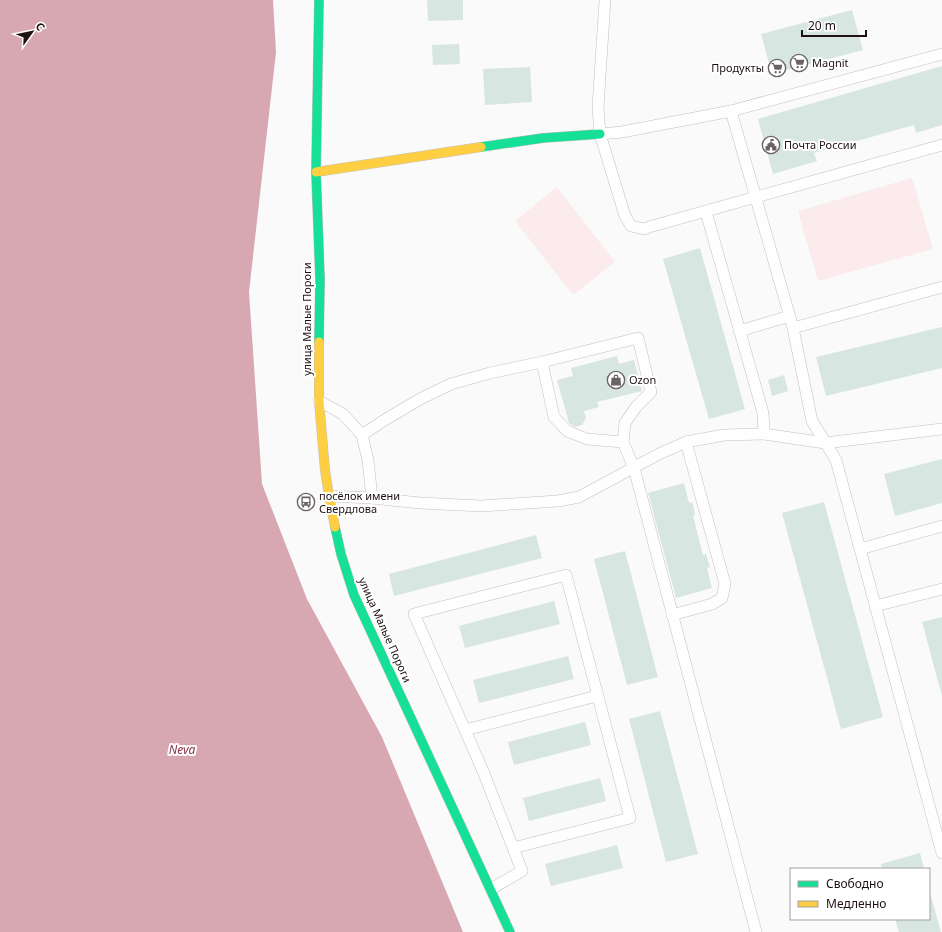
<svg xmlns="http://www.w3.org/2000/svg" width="942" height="932" viewBox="0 0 942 932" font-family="'Noto Sans',sans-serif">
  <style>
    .green { fill: #fbebed }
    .water { fill: #d7a8b1 }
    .building { fill: #d7e6e1 }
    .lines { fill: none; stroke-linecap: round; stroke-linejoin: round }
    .lane-casing { stroke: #c6bec0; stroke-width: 12 }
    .fast-casing { stroke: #c6bec0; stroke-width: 10 }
    .slow-casing { stroke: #c6bec0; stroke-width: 10 }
    .lane { stroke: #fefefe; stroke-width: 11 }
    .fast { stroke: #16e098; stroke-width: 9 }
    .slow { stroke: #ffcf43; stroke-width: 9 }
    .labels { text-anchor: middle; stroke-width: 4; stroke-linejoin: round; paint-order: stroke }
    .poi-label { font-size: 11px; fill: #1e1013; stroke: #fff; text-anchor: start }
    .street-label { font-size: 11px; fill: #1e1013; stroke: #fff }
    .water-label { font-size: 12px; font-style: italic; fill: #87344a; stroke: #fff }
  </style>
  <rect width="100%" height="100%" fill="#fafafa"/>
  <g class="green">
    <polygon points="912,178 933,249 818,281 798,211"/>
    <polygon points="557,187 615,262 573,295 515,221"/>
  </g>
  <polygon class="water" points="0,0 273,0 276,52 249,292 262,484 307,599 382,737 463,932 0,932"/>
  <g class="building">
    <polygon points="427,0 463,0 463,20 428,21"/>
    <polygon points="852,10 863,50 772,74 761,34"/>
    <polygon points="459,44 460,64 433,65 432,45"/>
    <polygon points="942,66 942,125 916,133 914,125 814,153 817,161 773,174 758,119"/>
    <polygon points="530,67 532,102 485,105 483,69"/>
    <polygon points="700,248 745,409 709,419 663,259"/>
    <polygon points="942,327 942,368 826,396 816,357"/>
    <polygon points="617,356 619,364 634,360 642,391 597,402 599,407 584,411 586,418 582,425 575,427 569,423 557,380 573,376 571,368"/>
    <polygon points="784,375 788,391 772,396 768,380"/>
    <polygon points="942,459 942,503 895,516 884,474"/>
    <polygon points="684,483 689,503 692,502 694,509 695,515 693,516 703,555 706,554 708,561 710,567 707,568 712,588 676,598 648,493"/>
    <polygon points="824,502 883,717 841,729 782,513"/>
    <polygon points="536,535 542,558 394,596 389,574"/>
    <polygon points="625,551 658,677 627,685 594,559"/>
    <polygon points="554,601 560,624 465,648 459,626"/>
    <polygon points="942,617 942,696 922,622"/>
    <polygon points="568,656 574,679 479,703 473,680"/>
    <polygon points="660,711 698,854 666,862 629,719"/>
    <polygon points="585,722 591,745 514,765 508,742"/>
    <polygon points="600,778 606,801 529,821 523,798"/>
    <polygon points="617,845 623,868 551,886 545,864"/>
    <polygon points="920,853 924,869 882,869 881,864"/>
    <polygon points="929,889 941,932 899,932 895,919 929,919"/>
  </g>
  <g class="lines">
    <defs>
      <g id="lane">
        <polyline points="605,0 598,107 600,134 625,216 631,226 644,229 649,227 942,145"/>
        <polyline points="731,111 793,328 812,421 836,460 942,853"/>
        <polyline points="600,134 622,132 731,111 942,54"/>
        <polyline points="706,212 763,413 764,434"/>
        <polyline points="793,328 942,287"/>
        <polyline points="739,331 790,316"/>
        <polyline points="542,362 554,417 567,431 587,439 623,442"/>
        <polyline points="319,401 343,414 362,435 368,460 372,498"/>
        <polyline points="362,435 383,421 420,399 451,384 490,373 542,362 638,338 651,392 636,407 625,423 623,442 634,468 756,932"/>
        <polyline points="329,496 372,498 420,503 481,506 558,501 579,497 659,454 686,442 724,435 764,434 825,443 942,429"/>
        <polyline points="860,549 942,526"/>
        <polyline points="875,606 942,589"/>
        <polyline points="672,615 712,604 722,598 725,584 686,442"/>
        <polyline points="465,730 597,696"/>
        <polyline points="491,889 522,871 483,771 414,614 566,575 630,818 513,848"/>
      </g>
      <g id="fast">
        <polyline points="319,0 316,172 320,279 319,342"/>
        <polyline points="481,147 543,138 600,134"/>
        <polyline points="335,527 341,554 354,595 510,932"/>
      </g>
      <g id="slow">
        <polyline points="316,172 481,147"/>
        <polyline points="319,342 319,401 325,470 329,496 335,527"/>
      </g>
    </defs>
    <use href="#lane" class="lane-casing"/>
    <use href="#fast" class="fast-casing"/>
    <use href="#slow" class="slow-casing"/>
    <use href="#lane" class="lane"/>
    <use href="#fast" class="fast"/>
    <use href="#slow" class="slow"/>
  </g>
  <defs>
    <symbol id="supermarket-ring" viewBox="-11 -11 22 22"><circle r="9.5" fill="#fff" stroke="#6b6264" stroke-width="1.5"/><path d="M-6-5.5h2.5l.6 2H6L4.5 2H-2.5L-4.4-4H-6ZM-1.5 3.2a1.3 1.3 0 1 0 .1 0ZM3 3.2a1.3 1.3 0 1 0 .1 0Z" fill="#6b6264"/></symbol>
    <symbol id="civic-ring" viewBox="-11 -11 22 22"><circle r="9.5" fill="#fff" stroke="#6b6264" stroke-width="1.5"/><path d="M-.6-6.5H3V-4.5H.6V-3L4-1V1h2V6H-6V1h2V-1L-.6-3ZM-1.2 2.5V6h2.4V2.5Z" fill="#6b6264"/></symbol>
    <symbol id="shop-ring" viewBox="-11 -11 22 22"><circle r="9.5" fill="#fff" stroke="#6b6264" stroke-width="1.5"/><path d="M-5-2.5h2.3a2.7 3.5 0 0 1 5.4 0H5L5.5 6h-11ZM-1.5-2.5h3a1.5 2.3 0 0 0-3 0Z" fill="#6b6264"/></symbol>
    <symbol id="bus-ring" viewBox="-11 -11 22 22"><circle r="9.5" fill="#fff" stroke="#6b6264" stroke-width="1.5"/><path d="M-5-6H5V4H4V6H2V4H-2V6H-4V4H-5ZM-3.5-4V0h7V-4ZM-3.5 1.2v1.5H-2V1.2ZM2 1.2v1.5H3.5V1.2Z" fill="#6b6264"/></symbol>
  </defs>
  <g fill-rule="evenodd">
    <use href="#supermarket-ring" x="789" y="53" width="20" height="20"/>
    <use href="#supermarket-ring" x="767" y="58" width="20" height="20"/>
    <use href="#civic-ring" x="761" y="135" width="20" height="20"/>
    <use href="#shop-ring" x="606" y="370" width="20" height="20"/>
    <use href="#bus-ring" x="296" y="492" width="20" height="20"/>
  </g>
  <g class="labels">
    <g class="poi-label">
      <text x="812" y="67">Magnit</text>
      <text x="764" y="72" text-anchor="end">Продукты</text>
      <text x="784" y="149">Почта России</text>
      <text x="629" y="384">Ozon</text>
      <text x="319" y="500">посёлок имени<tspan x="319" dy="13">Свердлова</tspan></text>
    </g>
    <g class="street-label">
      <text transform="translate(307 319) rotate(-90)" y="4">улица Малые Пороги</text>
      <text transform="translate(385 630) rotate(66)" y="4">улица Малые Пороги</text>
    </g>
    <g class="water-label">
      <text x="182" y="754">Neva</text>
    </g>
  </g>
  <rect x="790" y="868" width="140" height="52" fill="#ffffff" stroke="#a59fa1"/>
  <rect x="798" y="881" width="20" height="6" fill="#16e098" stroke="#a59fa1"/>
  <text x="826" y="888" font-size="12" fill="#1e1013">Свободно</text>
  <rect x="798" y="901" width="20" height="6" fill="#ffcf43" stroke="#a59fa1"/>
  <text x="826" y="908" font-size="12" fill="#1e1013">Медленно</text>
  <g transform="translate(32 32) rotate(57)" stroke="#ffffff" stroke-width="3" paint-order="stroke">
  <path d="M0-3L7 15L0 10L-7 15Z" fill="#1e1013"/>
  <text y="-6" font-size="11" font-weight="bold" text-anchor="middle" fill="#1e1013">С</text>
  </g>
  <path d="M802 30v6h64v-6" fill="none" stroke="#1e1013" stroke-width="2"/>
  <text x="808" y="30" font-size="12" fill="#1e1013" stroke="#ffffff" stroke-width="3" paint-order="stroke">20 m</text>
</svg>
